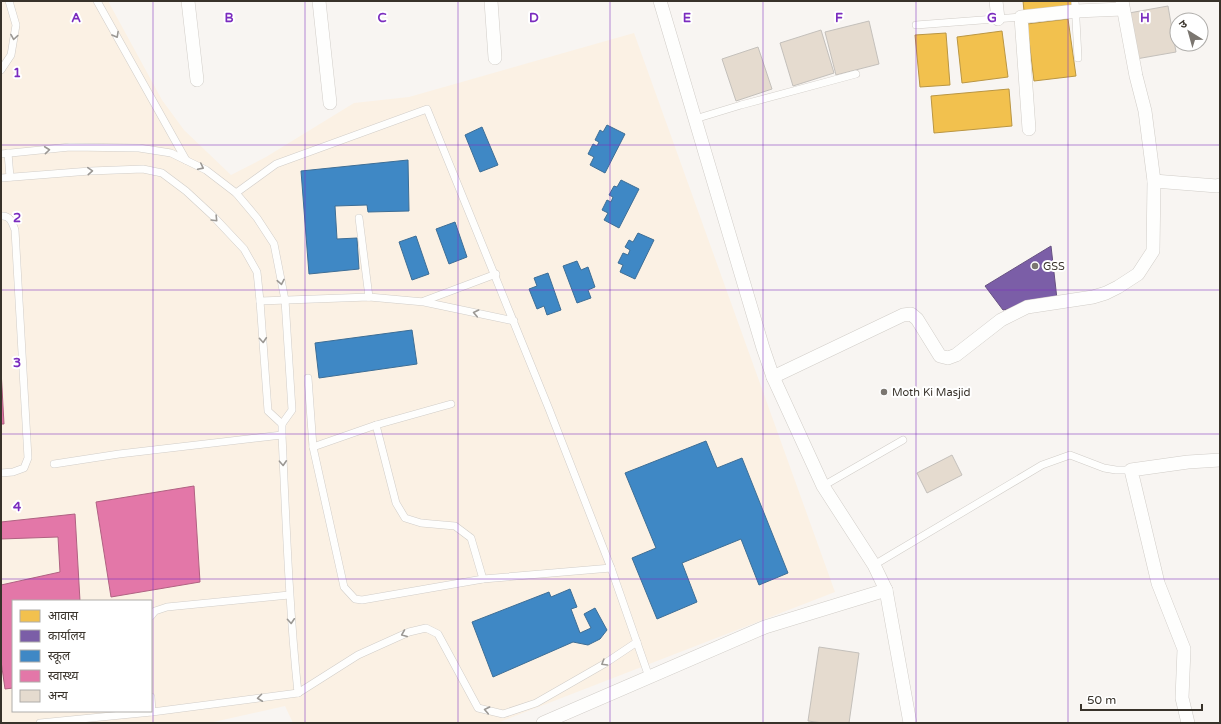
<svg xmlns="http://www.w3.org/2000/svg" width="1221" height="724" viewBox="0 0 1221 724" font-family="'Varela Round','Noto Sans Devanagari',sans-serif">
  <style>
    .built { fill: #fbf1e4; fill-rule: evenodd }
    .homes { fill: #f2c14e; stroke: #ba9643 }
    .offices { fill: #7b5ea7; stroke: #675182 }
    .schools { fill: #3f88c5; stroke: #3d6e96 }
    .health { fill: #e377a8; stroke: #b06282 }
    .building { fill: #e5dbcf; stroke: #c4c0bb }
    .lines { fill: none; stroke-linecap: round; stroke-linejoin: round }
    .service-casing { stroke: #d1cdc8; stroke-width: 8 }
    .minor-casing { stroke: #d1cdc8; stroke-width: 14 }
    .service { stroke: #fefefd; stroke-width: 7 }
    .minor { stroke: #fefefd; stroke-width: 13 }
    .oneway { stroke: #9b9894 }
    .grid { fill: none; stroke: #7b2cbf; stroke-width: 1; stroke-opacity: 0.55 }
    .poi-dot { fill: #7b7670; stroke: #fff; stroke-width: 1.5 }
    .labels { text-anchor: middle; stroke-width: 4; stroke-linejoin: round; paint-order: stroke }
    .poi-label { font-size: 11px; fill: #38322a; stroke: #fff; text-anchor: start }
    .grid-label { font-size: 13px; text-anchor: middle; font-weight: bold; fill: #7b2cbf; stroke: #fff; stroke-width: 4; stroke-linejoin: round; paint-order: stroke }
  </style>
  <rect width="100%" height="100%" fill="#f8f5f2"/>
  <path class="built" d="M 1,1 L 108,1 L 162,100 L 184,130 L 231,175 L 266,157 L 354,103 L 409,97 L 634,33 L 835,592 L 497,723 L 293,723 L 285,706 L 209,723 L 1,723 ZM 13,601 L 151,601 L 151,711 L 13,711 Z"/>
  <g class="homes">
    <polygon points="1023,1 1072,1 1072,5 1024,11"/>
    <polygon points="1068,19 1076,76 1034,81 1027,24"/>
    <polygon points="1002,31 1008,77 962,83 957,37"/>
    <polygon points="946,33 950,85 920,87 915,35"/>
    <polygon points="1009,89 1012,126 934,133 931,96"/>
  </g>
  <polygon class="offices" points="1051,246 1057,299 1003,310 985,286"/>
  <g class="schools">
    <polygon points="607,125 625,134 605,173 590,165 594,157 588,154 593,144 597,146 599,142 595,140 600,130 603,132"/>
    <polygon points="482,127 498,165 480,172 465,135"/>
    <polygon points="408,160 409,211 368,212 367,205 335,206 337,239 357,238 359,269 309,274 301,171"/>
    <polygon points="621,180 639,189 619,228 604,220 608,213 602,210 607,200 611,202 613,197 609,195 614,186 617,187"/>
    <polygon points="455,222 467,257 449,264 436,229"/>
    <polygon points="638,233 654,240 635,279 620,272 623,265 618,263 623,253 628,255 630,250 625,247 629,240 633,242"/>
    <polygon points="416,236 429,274 412,280 399,242"/>
    <polygon points="577,261 581,270 588,267 595,287 588,290 591,298 577,303 563,266"/>
    <polygon points="548,273 561,310 547,315 544,306 537,309 529,289 537,286 534,278"/>
    <polygon points="412,330 417,364 319,378 315,343"/>
    <polygon points="706,441 717,468 742,458 788,573 759,585 741,539 682,563 697,602 657,619 632,558 656,548 625,473"/>
    <polygon points="570,589 577,607 571,609 580,633 591,628 584,614 595,608 607,630 600,639 588,645 573,642 493,677 472,622 549,592 551,597"/>
  </g>
  <g class="health">
    <polygon points="1,370 4,424 1,424"/>
    <polygon points="194,486 200,582 111,597 96,502"/>
    <polygon points="75,514 80,601 13,601 13,688 5,689 1,661 1,585 60,572 58,537 1,539 1,522"/>
  </g>
  <g class="building">
    <polygon points="1168,6 1176,52 1136,59 1129,13"/>
    <polygon points="869,21 879,64 836,75 825,32"/>
    <polygon points="821,30 834,73 793,86 780,43"/>
    <polygon points="758,47 772,89 736,101 722,59"/>
    <polygon points="952,455 962,475 927,493 917,473"/>
    <polygon points="819,647 859,653 849,723 823,723 808,721"/>
  </g>
  <g class="lines">
    <defs>
      <g id="service">
        <polyline points="97,1 186,160"/>
        <polyline points="1075,1 1078,58"/>
        <polyline points="916,25 1021,17"/>
        <polyline points="1,70 11,55 16,25 9,1"/>
        <polyline points="695,119 741,105 856,74"/>
        <polyline points="8,153 10,177"/>
        <path d="M 1,154 L 70,147 L 139,148 L 171,153 L 206,170 L 236,193 L 257,218 L 274,244 L 285,300 L 292,410 L 282,424 L 282,435 C 286,521 289,607 298,693"/>
        <polyline points="1,178 90,171 143,169 162,173 186,191 213,216 244,249 257,272 260,301 268,411 282,424"/>
        <polyline points="236,193 276,164 427,109 549,409 611,568 649,677"/>
        <path d="M 1,216 C 10,215 12,222 15,230 L 28,458 L 24,468 L 13,472 L 1,473"/>
        <polyline points="359,218 369,297"/>
        <polyline points="260,301 369,297 424,302 514,321"/>
        <polyline points="424,301 496,274"/>
        <polyline points="308,378 313,447 344,587 355,599 362,600 483,579 611,568"/>
        <polyline points="451,404 376,425 396,503 405,518 421,523 455,526 471,538 483,579"/>
        <polyline points="313,447 376,425"/>
        <polyline points="54,464 119,454 282,435"/>
        <polyline points="823,486 903,440"/>
        <polyline points="874,565 1042,465 1070,455 1104,468 1116,470 1131,470"/>
        <polyline points="151,616 155,611 167,607 289,595"/>
        <polyline points="151,697 152,712"/>
        <polyline points="40,723 152,712 298,693 358,655 409,632 426,628 438,634 478,708 503,714 536,703 604,664 637,642"/>
      </g>
      <g id="minor">
        <polyline points="188,1 197,80"/>
        <polyline points="319,1 330,103"/>
        <polyline points="491,1 495,58"/>
        <polyline points="660,1 763,348 773,377 823,486 874,565 886,590 910,723"/>
        <polyline points="996,1 998,19"/>
        <polyline points="1029,129 1021,17 1076,11 1123,9"/>
        <polyline points="1154,181 1217,186 1220,185"/>
        <polyline points="773,377 903,315 911,314 917,319 940,356 948,358 956,355 1001,320 1027,307 1093,297 1106,293 1118,287 1138,274 1153,251 1154,181 1145,111 1136,76 1122,1"/>
        <polyline points="543,723 765,627 886,590"/>
        <polyline points="1188,723 1182,698 1184,649 1158,583 1131,470 1188,462 1220,460"/>
      </g>
    </defs>
    <use href="#service" class="service-casing"/>
    <use href="#minor" class="minor-casing"/>
    <use href="#service" class="service"/>
    <use href="#minor" class="minor"/>
  </g>
  <defs><path id="oneway-chevron" d="M-2-3.5L2.5 0L-2 3.5" fill="none" stroke-width="1.6" stroke-linecap="round" stroke-linejoin="round"/></defs>
  <g class="oneway">
    <use href="#oneway-chevron" transform="translate(116 35) rotate(61)"/>
    <use href="#oneway-chevron" transform="translate(14 37) rotate(99)"/>
    <use href="#oneway-chevron" transform="translate(47 150) rotate(-6)"/>
    <use href="#oneway-chevron" transform="translate(201 167) rotate(26)"/>
    <use href="#oneway-chevron" transform="translate(90 171) rotate(-4)"/>
    <use href="#oneway-chevron" transform="translate(215 219) rotate(46)"/>
    <use href="#oneway-chevron" transform="translate(281 282) rotate(79)"/>
    <use href="#oneway-chevron" transform="translate(476 313) rotate(-168)"/>
    <use href="#oneway-chevron" transform="translate(263 340) rotate(86)"/>
    <use href="#oneway-chevron" transform="translate(283 463) rotate(87)"/>
    <use href="#oneway-chevron" transform="translate(291 621) rotate(86)"/>
    <use href="#oneway-chevron" transform="translate(404 634) rotate(157)"/>
    <use href="#oneway-chevron" transform="translate(604 663) rotate(149)"/>
    <use href="#oneway-chevron" transform="translate(260 698) rotate(173)"/>
    <use href="#oneway-chevron" transform="translate(487 710) rotate(-168)"/>
  </g>
  <path class="grid" d="M 153,1 L 153,723M 305,1 L 305,723M 458,1 L 458,723M 610,1 L 610,723M 763,1 L 763,723M 916,1 L 916,723M 1068,1 L 1068,723M 1,145 L 1220,145M 1,290 L 1220,290M 1,434 L 1220,434M 1,579 L 1220,579"/>
  <g class="poi-dot">
    <circle cx="1035" cy="266" r="4"/>
    <circle cx="884" cy="392" r="4"/>
  </g>
  <g class="labels">
    <g class="poi-label">
      <text x="1043" y="270">GSS</text>
      <text x="892" y="396">Moth Ki Masjid</text>
    </g>
  </g>
  <g class="grid-label">
    <text x="76" y="22">A</text>
    <text x="229" y="22">B</text>
    <text x="382" y="22">C</text>
    <text x="534" y="22">D</text>
    <text x="687" y="22">E</text>
    <text x="839" y="22">F</text>
    <text x="992" y="22">G</text>
    <text x="1145" y="22">H</text>
    <text x="17" y="77">1</text>
    <text x="17" y="222">2</text>
    <text x="17" y="367">3</text>
    <text x="17" y="511">4</text>
  </g>
  <rect width="1221" height="724" fill="none" stroke="#38322a" stroke-width="4"/>
  <rect x="12" y="600" width="140" height="112" fill="#ffffff" stroke="#afadaa"/>
  <rect x="20" y="610" width="20" height="12" fill="#f2c14e" stroke="#afadaa"/>
  <text x="48" y="620" font-size="12" fill="#38322a">आवास</text>
  <rect x="20" y="630" width="20" height="12" fill="#7b5ea7" stroke="#afadaa"/>
  <text x="48" y="640" font-size="12" fill="#38322a">कार्यालय</text>
  <rect x="20" y="650" width="20" height="12" fill="#3f88c5" stroke="#afadaa"/>
  <text x="48" y="660" font-size="12" fill="#38322a">स्कूल</text>
  <rect x="20" y="670" width="20" height="12" fill="#e377a8" stroke="#afadaa"/>
  <text x="48" y="680" font-size="12" fill="#38322a">स्वास्थ्य</text>
  <rect x="20" y="690" width="20" height="12" fill="#e5dbcf" stroke="#afadaa"/>
  <text x="48" y="700" font-size="12" fill="#38322a">अन्य</text>
  <g transform="translate(1189 32) rotate(323)"><circle r="19" fill="#ffffff" stroke="#afadaa"/>
  <path d="M0-3L7 15L0 10L-7 15Z" fill="#7b7670"/>
  <text y="-6" font-size="11" font-weight="bold" text-anchor="middle" fill="#38322a">उ</text>
  </g>
  <path d="M1081 704v6h121v-6" fill="none" stroke="#38322a" stroke-width="2"/>
  <text x="1087" y="704" font-size="12" fill="#38322a" stroke="#ffffff" stroke-width="3" paint-order="stroke">50 m</text>
</svg>
